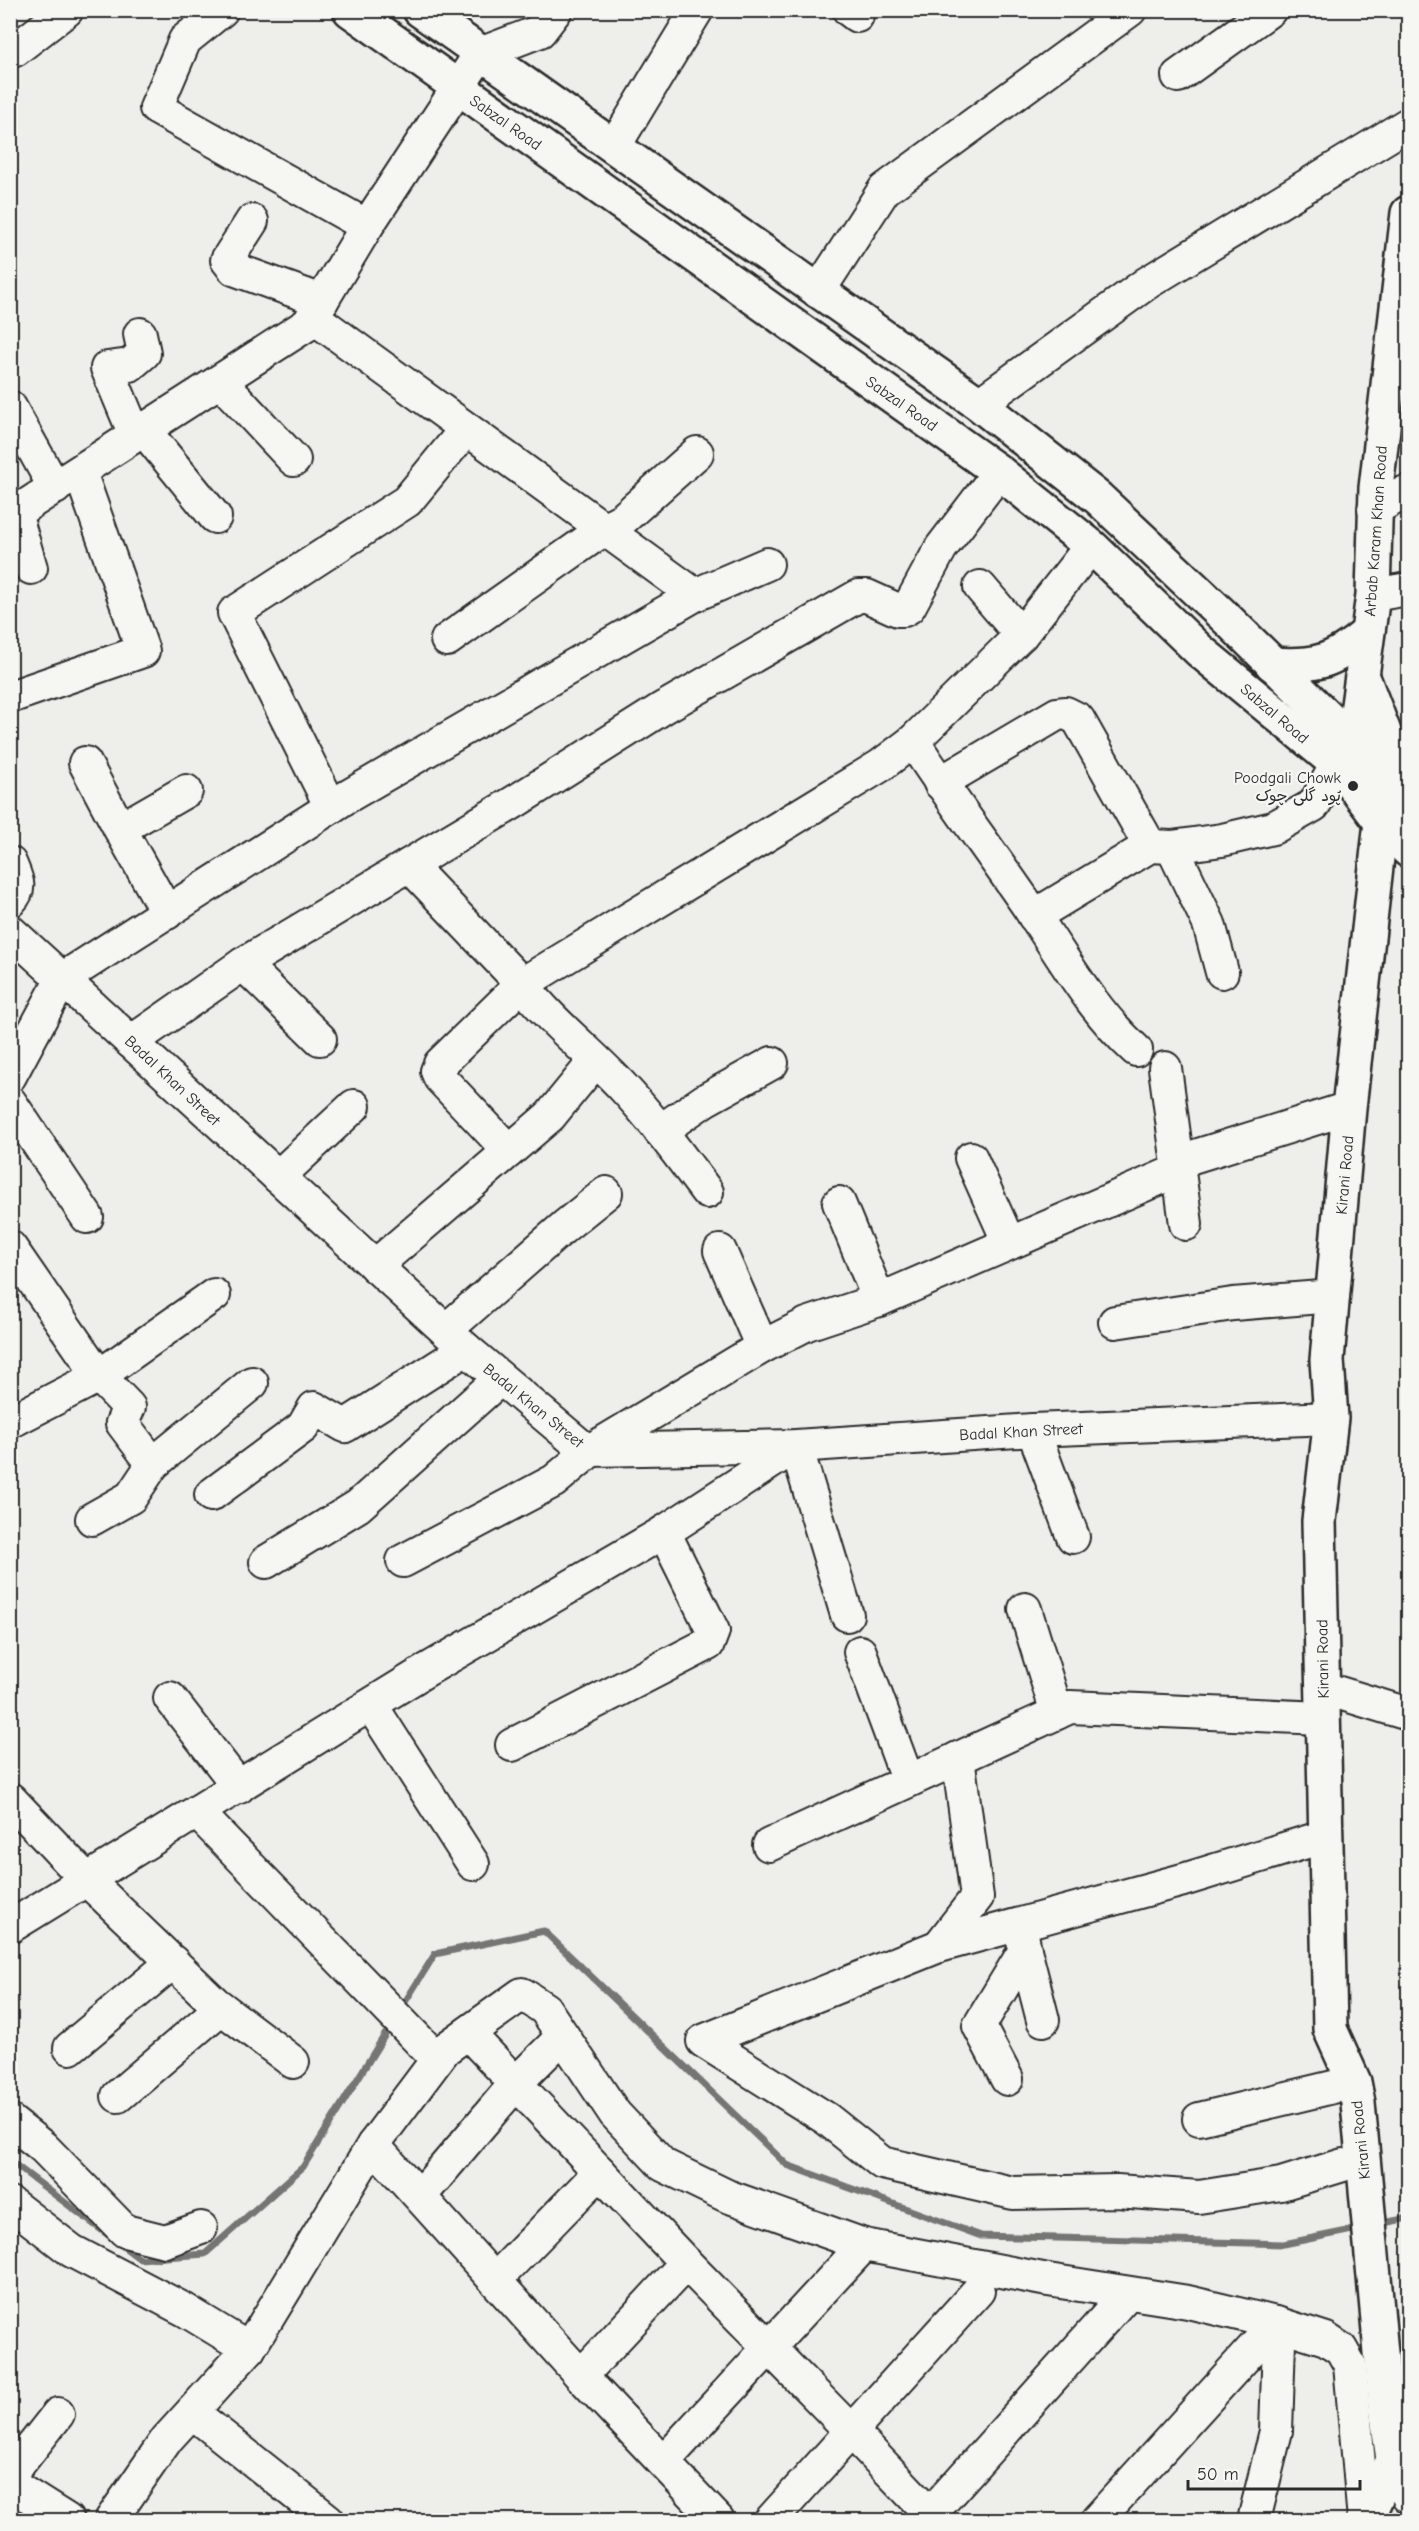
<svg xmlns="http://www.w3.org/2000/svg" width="1419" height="2531" viewBox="0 0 1419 2531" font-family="'Comic Neue','Playpen Sans Arabic',sans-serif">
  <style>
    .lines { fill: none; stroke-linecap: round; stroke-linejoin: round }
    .stream { stroke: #757573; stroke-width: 7 }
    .minor-casing { stroke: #2b2b2b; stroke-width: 36 }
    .major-casing { stroke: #2b2b2b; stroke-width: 38 }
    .minor { stroke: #f6f6f2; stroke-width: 32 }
    .major { stroke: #f6f6f2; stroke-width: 33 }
    .poi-dot { fill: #2b2b2b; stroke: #f6f6f2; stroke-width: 2 }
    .labels { text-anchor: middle; stroke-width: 4.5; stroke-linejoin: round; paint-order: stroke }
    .street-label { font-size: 16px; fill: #2b2b2b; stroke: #f6f6f2 }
    .poi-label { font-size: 16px; fill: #2b2b2b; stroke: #f6f6f2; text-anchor: end }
  </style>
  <rect width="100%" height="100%" fill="#eeeeea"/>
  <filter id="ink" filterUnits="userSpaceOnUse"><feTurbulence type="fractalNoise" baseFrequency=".0167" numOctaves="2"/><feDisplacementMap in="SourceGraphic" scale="12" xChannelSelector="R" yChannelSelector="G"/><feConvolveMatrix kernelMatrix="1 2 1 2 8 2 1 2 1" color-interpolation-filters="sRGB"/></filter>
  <g filter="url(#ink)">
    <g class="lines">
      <g class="stream">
        <polyline points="400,2010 435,1954 544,1931 787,2165 981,2236 1284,2244 1362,2228"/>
        <polyline points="10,2161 140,2259 205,2254 303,2167 391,2025"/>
        <polyline points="1379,2224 1408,2218"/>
      </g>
      <defs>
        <g id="minor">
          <polyline points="222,10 185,40 156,108 367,226"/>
          <polyline points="849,10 857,16"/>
          <polyline points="15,50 67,10"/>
          <polyline points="1178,76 1270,10"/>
          <polyline points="614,147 697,10"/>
          <polyline points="252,221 227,260 234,269 322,301"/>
          <polyline points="818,292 884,190 1130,10"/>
          <polyline points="313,317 695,595"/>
          <polyline points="220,381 294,460"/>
          <polyline points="979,404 1147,283 1408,124"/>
          <polyline points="10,407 55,488"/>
          <polyline points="144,430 215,517"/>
          <polyline points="135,435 107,368 130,365 144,353 140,334"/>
          <polyline points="1374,509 1408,491"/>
          <polyline points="15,513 31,568"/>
          <polyline points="10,516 308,324 367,226 480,54 540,31 556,10"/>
          <polyline points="980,587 1021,635"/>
          <polyline points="1373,595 1408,589"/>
          <polyline points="447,640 604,529 624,518 697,453"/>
          <polyline points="10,697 143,651 80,472"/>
          <path d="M 913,741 C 951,800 994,856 1034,915 C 1066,962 1093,1011 1136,1050"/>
          <polyline points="85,763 120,829"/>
          <polyline points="940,783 1057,714 1066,713 1078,719 1150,846"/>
          <polyline points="331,807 234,613 407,501 466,429"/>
          <polyline points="1172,847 1209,924 1222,972"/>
          <path d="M 10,863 C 16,878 23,888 10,901"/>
          <path d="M 409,865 L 522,984 C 551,1022 589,1051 621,1085 C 653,1119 680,1156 707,1192"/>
          <polyline points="167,913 120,829 186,791"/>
          <polyline points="1034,916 1150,846 1172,847 1222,840 1273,828 1314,805 1337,764"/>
          <polyline points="10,931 466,1349 581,1446 591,1450 796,1446 1033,1430 1331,1418"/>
          <polyline points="243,964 320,1039"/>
          <polyline points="131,1042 243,964 516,801 663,708 858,596 867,596 898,610 904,610 909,607 941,548 999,472"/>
          <polyline points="1165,1068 1186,1224"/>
          <polyline points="10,1076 62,979 345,798 695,595 767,564"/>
          <polyline points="10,1102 87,1217"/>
          <polyline points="660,1131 705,1100 772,1063"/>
          <polyline points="509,1151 440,1078 437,1071 440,1064 522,984 880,766 913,741 1021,635 1091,546"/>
          <polyline points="971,1158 1009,1243"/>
          <polyline points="278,1177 354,1106"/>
          <polyline points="839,1203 879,1300"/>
          <polyline points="10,1247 99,1376 129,1407 122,1423 153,1464"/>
          <polyline points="720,1251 762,1347"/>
          <polyline points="375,1266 550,1116 595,1061"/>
          <polyline points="1115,1322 1233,1304 1333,1296"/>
          <polyline points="446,1330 565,1226 606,1193"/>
          <polyline points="10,1422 99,1376 214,1295"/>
          <polyline points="1033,1430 1073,1537"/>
          <polyline points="211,1495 303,1427 314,1408 345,1426 466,1349"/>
          <polyline points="92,1519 131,1497 153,1464 252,1383"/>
          <polyline points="403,1561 554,1481 591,1450 762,1347 807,1324 879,1300 1172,1173 1189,1158 1349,1108"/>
          <polyline points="266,1562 358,1506 500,1379"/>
          <polyline points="1025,1609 1057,1713"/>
          <polyline points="860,1652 908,1781"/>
          <polyline points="1323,1688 1408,1714"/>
          <polyline points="170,1698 239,1787"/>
          <polyline points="371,1705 473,1864"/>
          <polyline points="512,1745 708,1644 713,1631 664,1532"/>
          <polyline points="10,1799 86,1879 215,2003 293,2062"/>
          <polyline points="197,1812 437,2059"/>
          <polyline points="1326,1836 1183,1880 939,1946 703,2041 827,2119 882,2163 1013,2193 1117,2191 1199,2197 1281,2184 1343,2165"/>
          <polyline points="769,1845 1070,1707 1323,1718"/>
          <polyline points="10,1927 425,1671 664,1532 796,1446 847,1615"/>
          <polyline points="939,1946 977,1897 958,1758"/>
          <polyline points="1025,1950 1043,2020"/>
          <polyline points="468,2033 686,2263 851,2431 936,2520"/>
          <polyline points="70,2048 173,1962"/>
          <polyline points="1007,2079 979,2026 1025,1950 1020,1925"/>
          <polyline points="118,2096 221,2008"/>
          <polyline points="1199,2119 1354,2082"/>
          <polyline points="10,2121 43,2147 125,2231 165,2241 201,2228"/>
          <polyline points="373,2145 581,2376 718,2520"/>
          <polyline points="421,2195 516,2083 563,2036"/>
          <polyline points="10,2203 72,2251 185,2310 249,2349"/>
          <polyline points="496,2279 600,2172"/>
          <polyline points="581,2376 686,2263"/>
          <polyline points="192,2412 328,2520"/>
          <polyline points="1393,2460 1408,2496"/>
          <polyline points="663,2462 864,2245"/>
          <polyline points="10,2475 58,2414"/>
          <polyline points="10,2484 67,2520"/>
          <polyline points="111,2520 167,2439 249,2349 373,2145 445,2049 522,1994 545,2009 615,2114 663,2165 727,2196 864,2245 1048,2280 1188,2302 1276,2323 1326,2339 1341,2349 1350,2365 1364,2520"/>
          <polyline points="771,2520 978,2291"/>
          <polyline points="925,2520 1128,2293"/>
          <polyline points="1097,2520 1276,2323"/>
          <polyline points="1254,2520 1276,2431 1279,2341"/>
        </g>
        <g id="major">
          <polyline points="350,10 999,472 1091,546 1200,651 1337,764 1381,822 1408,850"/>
          <polyline points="420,10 979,404 1098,498 1227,619 1353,742 1408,803"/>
          <path d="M 1272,664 C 1315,667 1333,662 1366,634"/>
          <polyline points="1364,680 1407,792"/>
          <polyline points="1353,742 1373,595 1376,488 1408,213"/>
          <polyline points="1366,2520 1393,2460 1386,2407 1358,2103 1354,2082 1330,2029 1319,1521 1331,1418 1327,1360 1349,1108 1381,822 1399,794"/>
        </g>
      </defs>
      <use href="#minor" class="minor-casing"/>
      <use href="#major" class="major-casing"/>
      <use href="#minor" class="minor"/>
      <use href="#major" class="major"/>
    </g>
  </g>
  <circle class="poi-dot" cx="1353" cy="786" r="6"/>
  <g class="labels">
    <g class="street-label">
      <text transform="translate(506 122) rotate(35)" y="6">Sabzal Road</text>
      <text transform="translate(902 403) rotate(35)" y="6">Sabzal Road</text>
      <text transform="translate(1375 531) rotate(-86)" y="6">Arbab Karam Khan Road</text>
      <text transform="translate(1275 713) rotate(40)" y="6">Sabzal Road</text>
      <text transform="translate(173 1080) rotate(43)" y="6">Badal Khan Street</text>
      <text transform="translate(1344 1175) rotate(-85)" y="6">Kirani Road</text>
      <text transform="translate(534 1405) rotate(39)" y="6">Badal Khan Street</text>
      <text transform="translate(1021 1431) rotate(-3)" y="6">Badal Khan Street</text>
      <text transform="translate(1322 1659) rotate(-91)" y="6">Kirani Road</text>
      <text transform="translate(1360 2140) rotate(-96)" y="6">Kirani Road</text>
    </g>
    <g class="poi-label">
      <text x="1341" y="783">Poodgali Chowk<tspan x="1341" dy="18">پُود گلی چوک</tspan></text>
    </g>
  </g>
  <rect width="1419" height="2531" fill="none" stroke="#f6f6f2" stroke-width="36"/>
  <rect x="18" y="18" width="1383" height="2495" fill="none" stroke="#2b2b2b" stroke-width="2" filter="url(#ink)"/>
  <path d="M1188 2480v9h172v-9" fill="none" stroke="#2b2b2b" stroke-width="3"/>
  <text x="1197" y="2480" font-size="18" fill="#2b2b2b" stroke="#f6f6f2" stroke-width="4.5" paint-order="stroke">50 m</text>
</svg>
